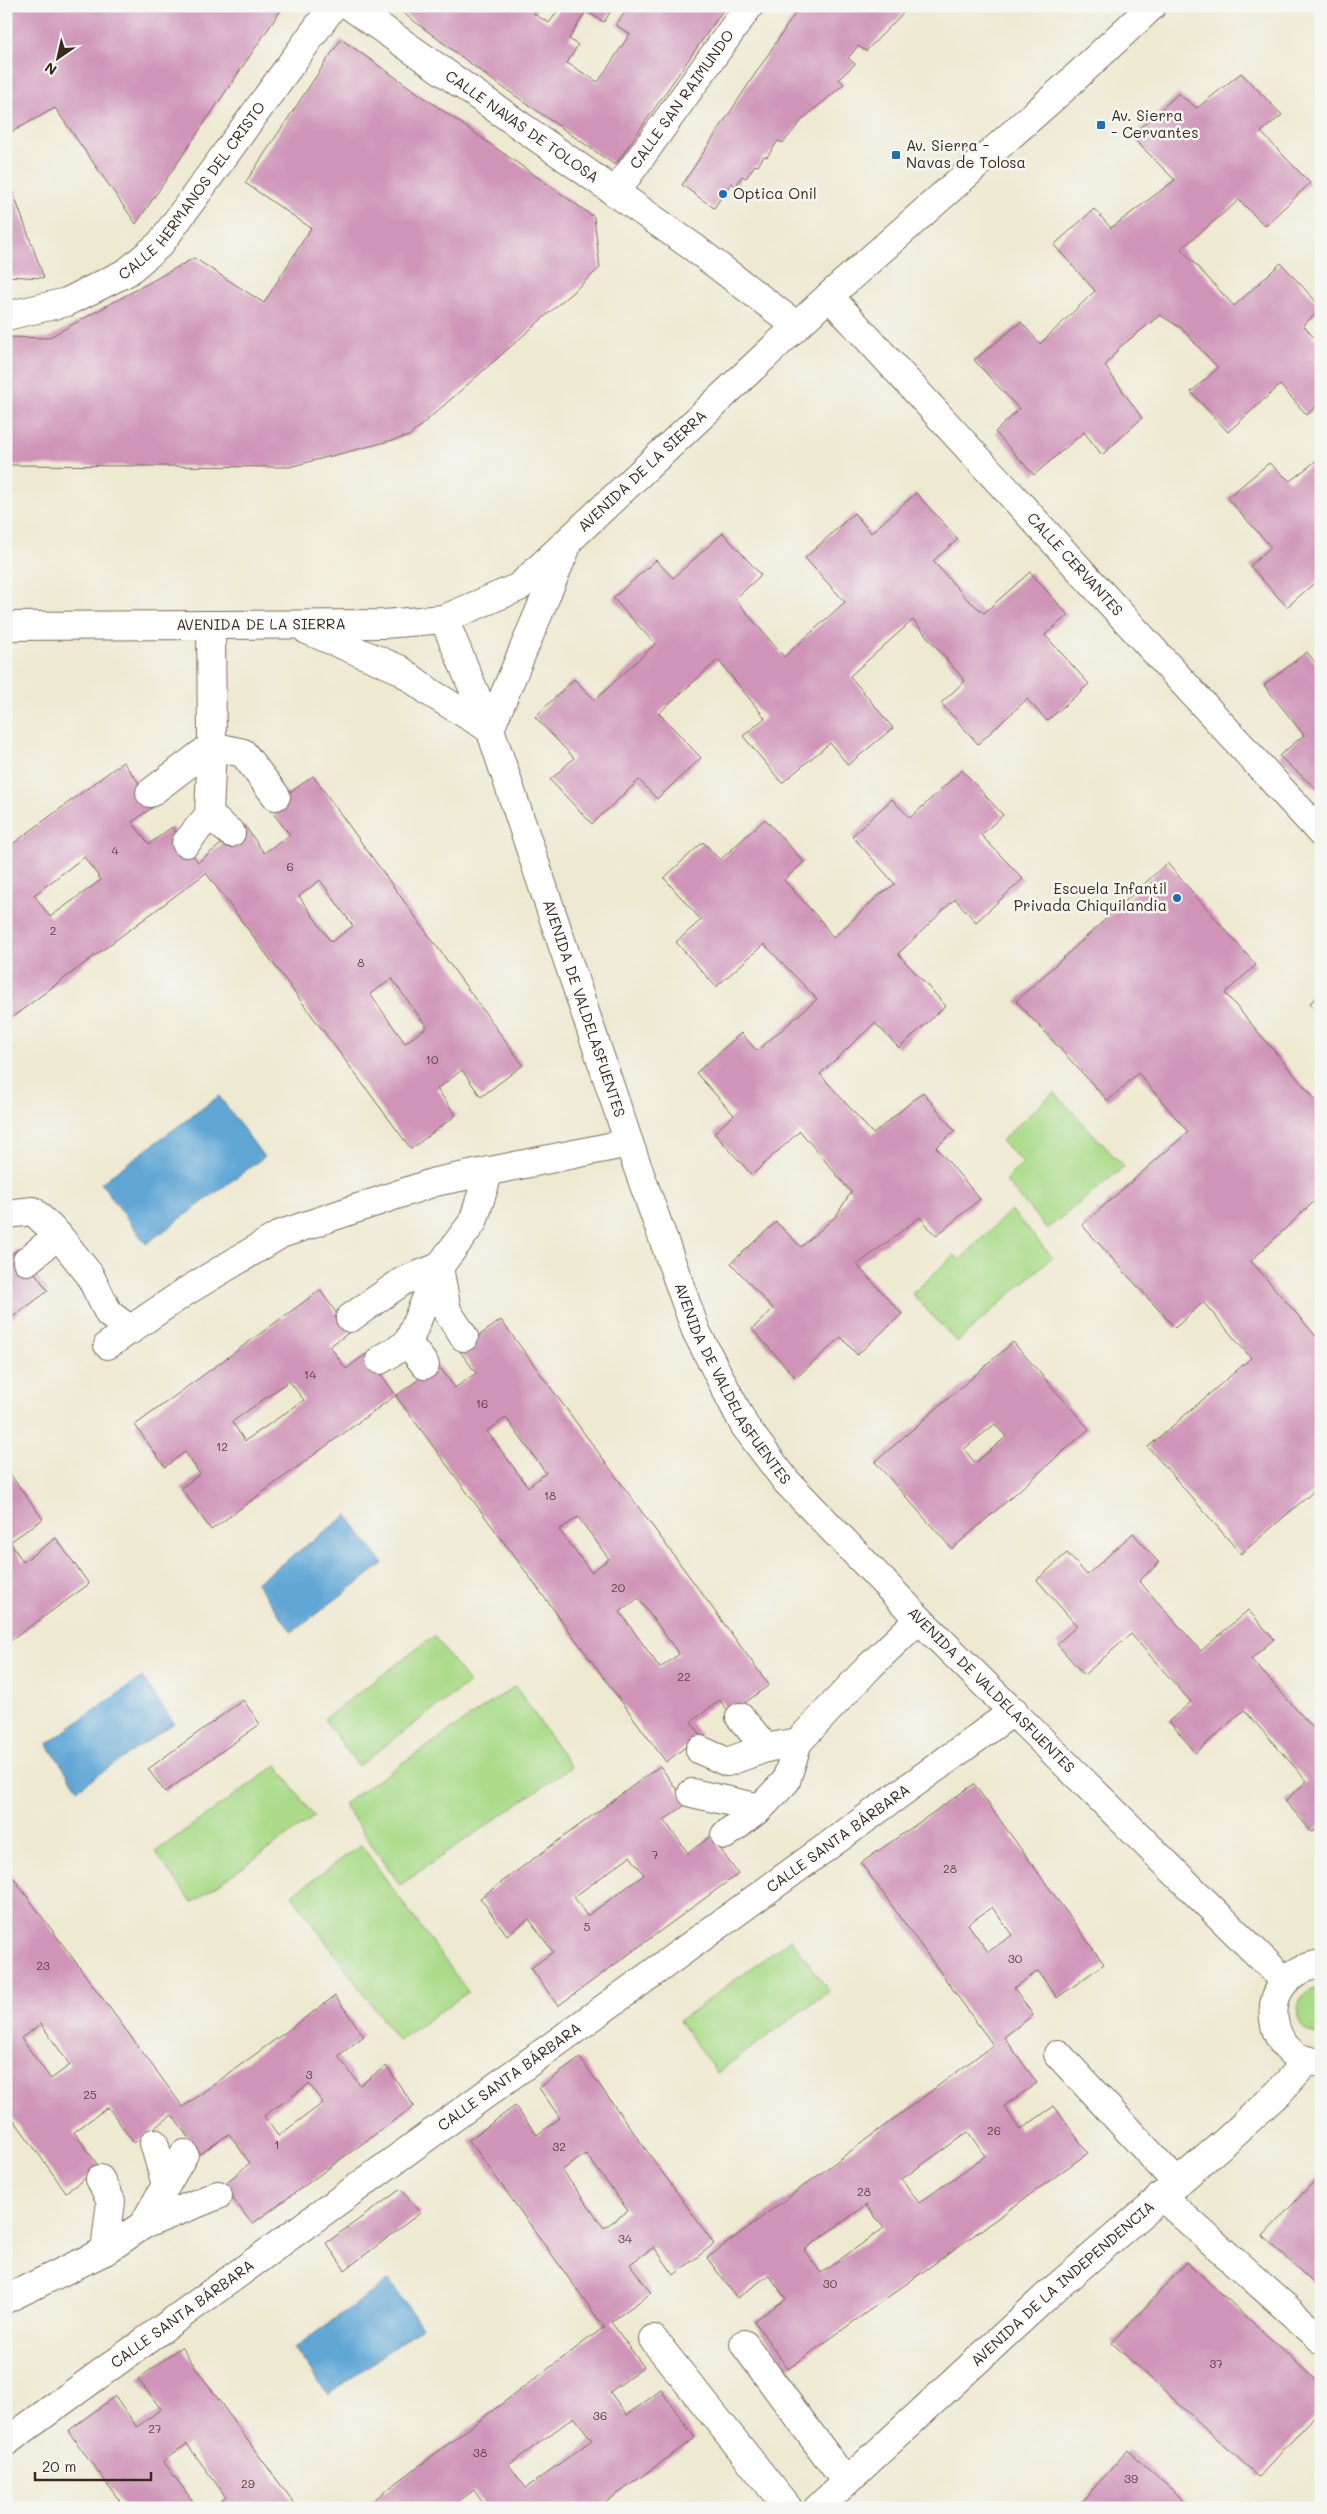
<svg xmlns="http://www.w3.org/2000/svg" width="1327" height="2514" viewBox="0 0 1327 2514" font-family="Mali,sans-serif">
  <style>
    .green { fill: #aadb89; stroke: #728254 }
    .water { fill: #5ea6d5; stroke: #4c687a }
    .building { fill: #cf94b8; fill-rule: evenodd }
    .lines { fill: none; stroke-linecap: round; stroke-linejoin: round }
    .minor-casing { stroke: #7a6d5d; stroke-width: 30 }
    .minor { stroke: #fff; stroke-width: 28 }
    .poi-dot { fill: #1f6fb2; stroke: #f6f6f2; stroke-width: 2 }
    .labels { text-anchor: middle; stroke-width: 5; stroke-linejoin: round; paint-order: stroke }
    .number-label { font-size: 12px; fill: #604444 }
    .street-label { font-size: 15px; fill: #3b2a1e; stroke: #f6f6f2 }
    .poi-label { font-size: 15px; fill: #3b2a1e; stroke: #f6f6f2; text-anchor: start }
  </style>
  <rect width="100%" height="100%" fill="#f6f6f2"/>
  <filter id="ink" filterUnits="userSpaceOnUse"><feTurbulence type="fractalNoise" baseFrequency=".02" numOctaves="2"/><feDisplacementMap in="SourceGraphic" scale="10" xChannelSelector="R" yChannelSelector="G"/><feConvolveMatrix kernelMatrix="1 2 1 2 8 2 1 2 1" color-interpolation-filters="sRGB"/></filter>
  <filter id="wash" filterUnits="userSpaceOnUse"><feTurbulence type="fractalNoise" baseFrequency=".0096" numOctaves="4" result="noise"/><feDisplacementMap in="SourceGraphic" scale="20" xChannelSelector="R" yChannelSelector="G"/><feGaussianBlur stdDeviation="1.12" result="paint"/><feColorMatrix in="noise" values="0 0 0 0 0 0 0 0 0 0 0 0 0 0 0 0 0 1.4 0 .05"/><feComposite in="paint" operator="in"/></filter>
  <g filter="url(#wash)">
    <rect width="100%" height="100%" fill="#eee9d1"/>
    <g class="green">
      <polygon points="1054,1092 1124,1167 1047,1229 1005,1180 1023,1163 1001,1141"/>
      <polygon points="1011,1210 1052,1257 957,1342 912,1294 954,1255 960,1260"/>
      <polygon points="434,1636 469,1683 358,1766 324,1719"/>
      <polygon points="515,1686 571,1767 400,1885 343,1804"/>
      <polygon points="277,1765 314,1817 192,1903 155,1852"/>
      <polygon points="361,1845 468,1992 398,2041 292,1895"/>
      <polygon points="791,1939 829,1991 717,2073 679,2021"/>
      <path d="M 1321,1987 L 1321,2035 C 1290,2036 1290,1988 1321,1987 Z"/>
    </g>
    <g class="water">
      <polygon points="219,1096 264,1157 146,1244 101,1183"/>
      <polygon points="347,1515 383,1564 292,1632 256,1583"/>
      <polygon points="142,1677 174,1723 78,1789 47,1744"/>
      <polygon points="389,2280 422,2327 328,2395 294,2348"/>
    </g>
    <g id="blocks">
      <g class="building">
        <polygon points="6,6 282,6 283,7 136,224 55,108 6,135"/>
        <polygon points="394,6 539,6 534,14 549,23 561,6 614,6 604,22 586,11 569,39 578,45 567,63 598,82 630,34 616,25 629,6 635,6 643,12 647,6 726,6 615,165 491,79"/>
        <polygon points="800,6 910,6 866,51 858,46 848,58 855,64 839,79 844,84 803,119 783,143 778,141 767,157 764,156 758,166 755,165 746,178 742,176 736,186 731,183 714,208 682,185"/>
        <polygon points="341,39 594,217 600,268 409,436 289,467 6,465 6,337 48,338 194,258 264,303 311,228 245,183"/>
        <polygon points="1241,73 1282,115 1261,132 1310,183 1265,226 1239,200 1181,249 1234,306 1281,263 1321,307 1321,309 1303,325 1321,346 1321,402 1307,415 1280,385 1228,432 1191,392 1218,368 1181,328 1160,315 1120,347 1105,366 1142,418 1102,455 1084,432 1034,475 995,432 1019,409 974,360 1021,322 1040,344 1095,291 1054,245 1094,209 1111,228 1175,180 1131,136 1178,94 1197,108"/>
        <polygon points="6,173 44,278 6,276"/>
        <polygon points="1321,457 1321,577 1287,607 1250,566 1271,547 1227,498 1269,463 1290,481"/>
        <polygon points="916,493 958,539 933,561 967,599 984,613 1030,572 1068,615 1045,635 1089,684 1047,721 1027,699 978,744 941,703 965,681 913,620 850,676 893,728 848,765 830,743 782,783 743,736 765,718 718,660 659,713 701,758 657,799 639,780 592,824 550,780 574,758 535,717 574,679 595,700 655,644 613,598 656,560 673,578 723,533 761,575 735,599 784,657 845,602 805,558 854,513 871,533"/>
        <polygon points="1307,652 1321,670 1321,793 1279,756 1304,735 1264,685"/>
        <path d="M 123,762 L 156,805 L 132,822 L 149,844 L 172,827 L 198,862 L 245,826 L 264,853 L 290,835 L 269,808 L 313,776 L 523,1065 L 481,1097 L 462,1070 L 437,1089 L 456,1115 L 411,1149 L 206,873 L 11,1018 L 6,1012 L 6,849 ZM 84,857 L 101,880 L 50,917 L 34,895 ZM 320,880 L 353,926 L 331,942 L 299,896 ZM 392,979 L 427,1027 L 405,1043 L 370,994 Z"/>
        <polygon points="962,770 1003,815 981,835 1023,879 976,922 955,899 898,954 946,1006 899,1048 875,1023 820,1074 873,1134 923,1092 955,1131 936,1147 980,1199 936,1236 920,1217 857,1265 902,1314 857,1355 841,1337 796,1378 752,1329 773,1309 731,1263 776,1222 801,1247 836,1216 851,1192 800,1131 752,1175 714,1133 734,1115 696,1073 741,1033 757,1051 817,999 764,944 716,987 676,942 701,920 664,878 703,842 720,860 765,819 804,862 784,880 822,922 833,938 877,897 895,884 852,836 892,799 910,818"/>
        <polygon points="1167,863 1256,965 1225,993 1321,1106 1321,1195 1251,1261 1321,1342 1321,1485 1241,1554 1148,1447 1251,1358 1203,1302 1175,1328 1082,1225 1188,1132 1138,1073 1108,1101 1016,1001"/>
        <polygon points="1321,993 1321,1015 1310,1003"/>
        <polygon points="18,1249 48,1291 6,1322 6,1258"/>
        <path d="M 320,1290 L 350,1332 L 330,1346 L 346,1369 L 366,1354 L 396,1395 L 211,1530 L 181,1488 L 200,1474 L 185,1452 L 165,1467 L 135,1425 ZM 289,1381 L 304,1400 L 245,1441 L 232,1422 Z"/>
        <path d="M 501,1320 L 769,1685 L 730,1714 L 720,1700 L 691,1722 L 701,1735 L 666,1762 L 396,1396 L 438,1365 L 455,1388 L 476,1373 L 459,1350 ZM 506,1418 L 546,1473 L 528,1487 L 487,1431 ZM 578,1517 L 609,1559 L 591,1572 L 559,1530 ZM 638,1598 L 679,1654 L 660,1668 L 620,1612 Z"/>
        <path d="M 1013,1342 L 1089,1429 L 952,1549 L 875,1462 ZM 995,1424 L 1006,1437 L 975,1463 L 964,1449 Z"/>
        <polygon points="10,1474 43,1519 10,1542 23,1562 56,1538 89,1584 6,1644 6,1477"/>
        <polygon points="1133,1533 1159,1563 1139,1581 1201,1651 1248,1610 1274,1639 1251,1659 1314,1729 1321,1723 1321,1825 1312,1832 1285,1801 1307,1781 1244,1710 1196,1753 1169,1721 1191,1702 1131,1634 1084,1675 1057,1644 1077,1626 1037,1580 1067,1553 1087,1575"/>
        <polygon points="243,1700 260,1724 165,1792 148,1769"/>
        <path d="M 660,1766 L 687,1804 L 664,1820 L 688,1853 L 711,1836 L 738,1874 L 558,2006 L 531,1968 L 553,1952 L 529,1919 L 507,1935 L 480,1898 ZM 630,1856 L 644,1875 L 587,1916 L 574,1897 Z"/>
        <path d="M 974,1784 L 1104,1964 L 1057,1998 L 1038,1971 L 1014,1988 L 1033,2015 L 1004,2037 L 1037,2083 L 1004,2106 L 1020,2130 L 1054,2106 L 1088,2153 L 788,2369 L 754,2321 L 786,2299 L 769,2275 L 737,2298 L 707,2258 L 993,2045 L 861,1863 ZM 992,1907 L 1012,1935 L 988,1952 L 968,1924 ZM 968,2132 L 985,2156 L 919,2203 L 902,2179 ZM 866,2205 L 884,2228 L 821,2273 L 804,2250 Z"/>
        <path d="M 6,1868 L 183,2107 L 335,1996 L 364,2036 L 338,2056 L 360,2085 L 386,2066 L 414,2106 L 252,2224 L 223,2185 L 250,2163 L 229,2134 L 200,2154 L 172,2115 L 134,2143 L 108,2107 L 74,2132 L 100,2168 L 66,2192 L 6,2109 ZM 41,2024 L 70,2065 L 51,2079 L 21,2038 ZM 309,2084 L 323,2103 L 278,2136 L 264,2116 Z"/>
        <path d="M 580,2058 L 714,2244 L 674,2275 L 654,2247 L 630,2264 L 651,2293 L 611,2322 L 644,2367 L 610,2392 L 627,2415 L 661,2390 L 695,2438 L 598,2508 L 486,2508 L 474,2490 L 450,2508 L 363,2508 L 604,2327 L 469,2140 L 515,2106 L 537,2135 L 560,2118 L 539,2088 ZM 586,2154 L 628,2211 L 604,2228 L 562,2170 ZM 574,2417 L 592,2440 L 526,2488 L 509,2465 Z"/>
        <polygon points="1321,2174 1321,2290 1263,2236"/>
        <polygon points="401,2189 420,2213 345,2270 326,2243"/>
        <polygon points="1187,2262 1321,2385 1321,2409 1259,2477 1112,2343"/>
        <polygon points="181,2347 248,2441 298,2508 212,2508 226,2497 187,2444 163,2461 198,2508 125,2508 68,2431 115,2396 137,2427 161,2409 138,2379"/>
        <polygon points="1128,2450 1192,2508 1076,2508"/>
        <polygon points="924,2503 930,2508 920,2508"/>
      </g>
    </g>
  </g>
  <g filter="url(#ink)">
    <use href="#blocks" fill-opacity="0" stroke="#7a6d5d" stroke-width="1"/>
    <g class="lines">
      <defs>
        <g id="minor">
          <path id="s1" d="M 350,6 L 693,247 L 797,326"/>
          <path id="s2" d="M 615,193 L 749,6"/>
          <path id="s3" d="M 829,296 L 1321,833"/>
          <path id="s4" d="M 6,316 L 67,302 L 127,272 L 160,244 L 333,6"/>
          <path id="s5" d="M 444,619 L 490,729 L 629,1143 L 696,1331 L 744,1425 L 786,1481 L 919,1619 L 1285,1981"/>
          <path id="s6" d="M 6,626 L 384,624 L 444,619 L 519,587 L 829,296 L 1063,89 L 1152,6"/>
          <polyline points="307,630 399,669 431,693 490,729"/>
          <polyline points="490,729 566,548"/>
          <polyline points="150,793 212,746 211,625"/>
          <polyline points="209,815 231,833"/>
          <polyline points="186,843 209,815 212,746 243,753 276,796"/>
          <polyline points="6,1214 33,1211 58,1235 89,1274 109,1314 131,1330"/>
          <polyline points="27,1261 58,1235"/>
          <polyline points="350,1318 403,1281 439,1267 447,1311 464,1337"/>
          <polyline points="108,1345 185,1292 281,1234 435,1182 629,1143"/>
          <polyline points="380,1360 408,1343"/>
          <polyline points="425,1365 408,1343 439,1267 473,1222 489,1171"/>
          <polyline points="740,1717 766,1748 798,1742"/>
          <polyline points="700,1750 727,1762 766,1748"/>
          <polyline points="692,1793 760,1808"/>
          <polyline points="725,1835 760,1808 786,1781 798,1742 870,1666 919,1619"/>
          <path d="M 1321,1964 C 1248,1975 1268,2065 1321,2062"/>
          <polyline points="1058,2054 1176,2182"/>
          <polyline points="154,2143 166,2185"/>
          <polyline points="1161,2196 1321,2339"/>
          <polyline points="143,2225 184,2154"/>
          <polyline points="105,2251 143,2225 218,2195"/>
          <polyline points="6,2299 105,2251 111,2201 100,2179"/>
          <polyline points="653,2339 788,2508"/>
          <polyline points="744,2344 846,2482"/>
          <path id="s7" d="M 6,2442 L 1014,1711"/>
          <path id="s8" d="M 818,2508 L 1051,2292 L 1227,2140 L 1279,2092 L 1308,2060"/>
        </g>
      </defs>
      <use href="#minor" class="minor-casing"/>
      <use href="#minor" class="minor"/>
    </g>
  </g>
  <g class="poi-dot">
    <rect x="1096" y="120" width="10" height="10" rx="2.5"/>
    <rect x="891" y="150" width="10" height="10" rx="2.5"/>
    <circle cx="723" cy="194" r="5"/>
    <circle cx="1177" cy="898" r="5"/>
  </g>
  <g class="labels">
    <g class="number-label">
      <text x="115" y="855">4</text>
      <text x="290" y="871">6</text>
      <text x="53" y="935">2</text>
      <text x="361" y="967">8</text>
      <text x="432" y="1064">10</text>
      <text x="310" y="1379">14</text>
      <text x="482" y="1408">16</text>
      <text x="222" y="1451">12</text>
      <text x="550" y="1500">18</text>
      <text x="618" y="1592">20</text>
      <text x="684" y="1681">22</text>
      <text x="655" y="1859">7</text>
      <text x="950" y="1873">28</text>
      <text x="587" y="1931">5</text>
      <text x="1015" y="1963">30</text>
      <text x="43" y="1970">23</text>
      <text x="309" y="2079">3</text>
      <text x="90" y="2099">25</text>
      <text x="994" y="2135">26</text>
      <text x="277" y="2149">1</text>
      <text x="559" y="2151">32</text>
      <text x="864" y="2196">28</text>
      <text x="625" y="2243">34</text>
      <text x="830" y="2288">30</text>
      <text x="1216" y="2368">37</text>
      <text x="600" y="2420">36</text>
      <text x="155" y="2433">27</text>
      <text x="480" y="2457">38</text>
      <text x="1131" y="2483">39</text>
      <text x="248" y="2488">29</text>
    </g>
    <g class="street-label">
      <text dy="5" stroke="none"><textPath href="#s2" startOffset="115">CALLE SAN RAIMUNDO</textPath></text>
      <text dy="5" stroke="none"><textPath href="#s1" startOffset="210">CALLE NAVAS DE TOLOSA</textPath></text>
      <text dy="5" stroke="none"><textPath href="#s4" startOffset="234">CALLE HERMANOS DEL CRISTO</textPath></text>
      <text dy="5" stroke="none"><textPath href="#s6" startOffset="689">AVENIDA DE LA SIERRA</textPath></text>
      <text dy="5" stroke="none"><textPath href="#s3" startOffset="364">CALLE CERVANTES</textPath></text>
      <text dy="5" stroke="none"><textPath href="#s6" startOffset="255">AVENIDA DE LA SIERRA</textPath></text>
      <text dy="5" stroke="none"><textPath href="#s5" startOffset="414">AVENIDA DE VALDELASFUENTES</textPath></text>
      <text dy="5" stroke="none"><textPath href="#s5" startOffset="819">AVENIDA DE VALDELASFUENTES</textPath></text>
      <text dy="5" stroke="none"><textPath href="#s5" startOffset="1224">AVENIDA DE VALDELASFUENTES</textPath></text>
      <text dy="5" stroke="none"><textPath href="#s7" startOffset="1028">CALLE SANTA BÁRBARA</textPath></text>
      <text dy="5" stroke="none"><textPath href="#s7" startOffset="622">CALLE SANTA BÁRBARA</textPath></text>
      <text dy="5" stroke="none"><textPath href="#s8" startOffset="332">AVENIDA DE LA INDEPENDENCIA</textPath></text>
      <text dy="5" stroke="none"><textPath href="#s7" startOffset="218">CALLE SANTA BÁRBARA</textPath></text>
    </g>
    <g class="poi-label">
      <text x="1111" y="121">Av. Sierra<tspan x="1111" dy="17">- Cervantes</tspan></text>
      <text x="906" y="151">Av. Sierra -<tspan x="906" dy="17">Navas de Tolosa</tspan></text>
      <text x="733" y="199">Optica Onil</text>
      <text x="1167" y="894" text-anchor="end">Escuela Infantil<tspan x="1167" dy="17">Privada Chiquilandia</tspan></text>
    </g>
  </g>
  <rect width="1327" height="2514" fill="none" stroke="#f6f6f2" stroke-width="25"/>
  <g transform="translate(58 58) rotate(214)" stroke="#f6f6f2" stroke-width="4" paint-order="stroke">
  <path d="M0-4L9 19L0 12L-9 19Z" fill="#3b2a1e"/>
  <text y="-8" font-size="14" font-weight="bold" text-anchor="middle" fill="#3b2a1e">N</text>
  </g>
  <path d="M35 2472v8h116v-8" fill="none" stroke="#3b2a1e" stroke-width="2.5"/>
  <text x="42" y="2472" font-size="15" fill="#3b2a1e" stroke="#f6f6f2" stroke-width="4" paint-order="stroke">20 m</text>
</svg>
